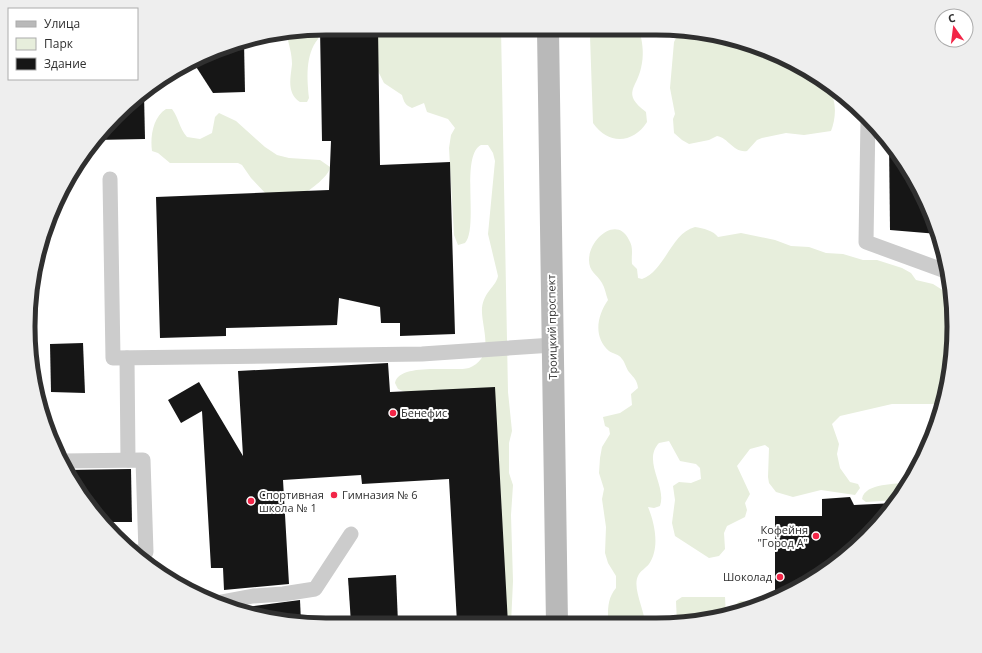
<svg xmlns="http://www.w3.org/2000/svg" width="982" height="653" viewBox="0 0 982 653" font-family="'Open Sans',sans-serif">
  <style>
    .green { fill: #e7eedc }
    .building { fill: #161616 }
    .lines { fill: none; stroke-linecap: round; stroke-linejoin: round }
    .service { stroke: #ccc; stroke-width: 15 }
    .secondary { stroke: #b9b9b9; stroke-width: 22 }
    .poi-dot { fill: #f22547; stroke: #fff; stroke-width: 1.5 }
    .labels { text-anchor: middle; stroke-width: 4; stroke-linejoin: round; paint-order: stroke }
    .street-label { font-size: 11px; fill: #2f2f2f; stroke: #fff }
    .poi-label { font-size: 11px; fill: #2f2f2f; stroke: #fff; text-anchor: start }
    .rim { fill: none; stroke: #2f2f2f; stroke-width: 5 }
  </style>
  <rect width="100%" height="100%" fill="#fff"/>
  <g class="green">
    <path d="M 378,28 L 501,29 L 508,392 L 512,431 L 509,443 L 509,473 L 513,485 L 511,515 L 513,581 L 511,624 L 504,623 L 489,394 L 408,393 L 398,389 L 395,383 C 399,362 454,372 469,368 C 474,366 478,363 481,359 C 491,346 481,323 482,308 C 484,291 496,287 498,276 L 488,234 L 495,161 L 493,153 L 488,145 L 481,145 C 460,156 479,227 465,243 L 458,245 L 454,235 L 449,148 L 451,135 L 455,128 L 448,119 L 427,112 L 424,103 L 412,108 C 405,105 404,102 402,95 L 384,83 L 378,71 Z"/>
    <path d="M 317,30 L 318,39 C 305,55 307,79 309,98 L 307,102 L 300,102 C 286,93 291,76 292,64 C 292,54 289,45 287,36 Z"/>
    <path d="M 597,30 L 636,30 L 640,33 C 643,45 644,56 641,68 C 637,88 621,93 646,112 L 647,122 C 633,144 608,145 593,123 L 590,36 Z"/>
    <path d="M 684,33 C 700,40 717,41 735,43 C 752,44 797,62 810,74 C 813,77 815,81 818,84 C 820,86 823,86 826,88 C 838,97 836,119 831,131 L 804,135 L 786,133 L 762,138 L 757,140 L 747,151 C 733,153 729,138 717,136 L 709,140 L 689,144 L 682,140 L 674,133 L 673,119 L 675,114 L 670,88 L 674,42 L 677,36 Z"/>
    <path d="M 166,109 L 172,109 C 179,118 179,128 187,137 L 200,139 L 212,133 L 215,117 L 219,113 L 236,121 L 265,147 L 277,155 L 289,158 L 320,160 L 330,167 C 330,175 310,191 302,194 C 293,198 277,195 268,196 L 251,178 L 242,165 L 238,163 L 170,163 L 158,153 L 152,151 C 150,137 153,117 166,109 Z"/>
    <path d="M 695,227 C 703,228 714,231 718,237 L 741,233 L 775,240 L 791,246 L 809,247 L 826,253 L 843,254 L 863,260 L 877,260 L 902,268 L 911,273 L 916,280 L 933,284 L 952,296 C 957,332 951,370 942,404 L 892,404 L 840,416 L 832,424 L 839,444 L 837,454 L 840,468 L 850,482 L 858,484 L 860,488 L 855,495 L 821,490 L 793,497 L 776,492 L 769,483 L 768,477 L 769,448 L 765,445 L 750,449 L 737,466 L 750,494 L 745,503 L 747,510 L 745,517 L 727,526 L 724,533 L 725,549 L 719,556 L 709,558 L 675,536 L 672,523 L 675,500 L 673,486 L 679,482 L 691,483 L 701,479 L 700,468 L 696,464 L 680,461 L 669,441 L 659,443 C 642,461 667,486 660,506 L 654,508 L 648,507 C 655,524 660,548 649,564 C 646,568 640,571 638,576 C 632,588 645,611 645,624 L 608,624 C 608,609 607,599 616,588 L 616,576 L 608,563 L 605,553 L 606,527 L 602,499 L 604,489 L 599,473 L 600,458 L 602,447 L 610,434 L 609,428 L 605,426 L 603,417 L 620,413 L 632,405 L 631,394 L 638,388 C 637,380 634,378 629,372 C 626,368 625,362 622,359 C 619,354 613,354 609,351 C 593,337 597,316 608,300 C 606,295 605,288 602,283 C 597,274 589,272 589,260 C 589,239 617,215 629,240 C 634,248 631,255 632,264 L 637,269 L 638,278 L 642,279 C 665,271 671,233 695,227 Z"/>
    <path d="M 909,482 L 897,500 L 866,502 L 862,499 C 865,482 897,485 909,482 Z"/>
    <polygon points="682,597 725,597 726,616 677,624 676,601"/>
    <polygon points="740,601 744,601 749,609 732,615 732,607"/>
  </g>
  <g class="building">
    <polygon points="326,28 378,28 380,165 450,162 455,334 400,336 400,323 381,323 380,307 339,298 337,325 226,328 226,336 160,338 156,197 329,190 331,141 322,141 320,29"/>
    <polygon points="244,42 245,92 213,93 193,62 231,44"/>
    <polygon points="144,94 145,139 95,140 112,124"/>
    <polygon points="889,141 923,195 938,234 890,230"/>
    <polygon points="83,343 85,393 51,392 50,344"/>
    <polygon points="388,363 390,392 495,387 508,624 457,623 449,479 362,484 361,475 283,480 289,584 224,590 223,568 211,568 202,411 181,423 168,400 199,382 243,456 238,371"/>
    <polygon points="131,469 132,522 106,522 68,476 66,470"/>
    <polygon points="850,497 854,505 895,503 880,523 837,563 787,594 775,599 775,516 822,516 822,499"/>
    <polygon points="396,575 398,623 351,623 348,578"/>
    <polygon points="300,600 301,622 287,622 239,608"/>
  </g>
  <g class="lines">
    <g class="service">
      <polyline points="868,118 866,242 948,272"/>
      <polyline points="110,179 113,358 422,354 553,345"/>
      <polyline points="127,358 128,460"/>
      <polyline points="63,461 143,460 146,552 132,552"/>
      <polyline points="221,602 253,596 283,594 315,589 351,534"/>
    </g>
    <polyline class="secondary" points="548,30 557,624"/>
  </g>
  <g class="poi-dot">
    <circle cx="393" cy="413" r="4"/>
    <circle cx="334" cy="495" r="4"/>
    <circle cx="251" cy="501" r="4"/>
    <circle cx="816" cy="536" r="4"/>
    <circle cx="780" cy="577" r="4"/>
  </g>
  <g class="labels">
    <g class="street-label">
      <text transform="translate(552 327) rotate(-91)" y="4">Троицкий проспект</text>
    </g>
    <g class="poi-label">
      <text x="401" y="417">Бенефис</text>
      <text x="259" y="499">Спортивная<tspan x="259" dy="13">школа № 1</tspan></text>
      <text x="342" y="499">Гимназия № 6</text>
      <text x="808" y="534" text-anchor="end">Кофейня<tspan x="808" dy="13">"Город А"</tspan></text>
      <text x="772" y="581" text-anchor="end">Шоколад</text>
    </g>
  </g>
  <path d="M0 0H982V653H0ZM326 35H656A291 291 0 0 1 947 326V327A291 291 0 0 1 656 618H326A291 291 0 0 1 35 327V326A291 291 0 0 1 326 35Z" fill="#eee" fill-rule="evenodd"/>
  <path class="rim" d="M326 35H656A291 291 0 0 1 947 326V327A291 291 0 0 1 656 618H326A291 291 0 0 1 35 327V326A291 291 0 0 1 326 35Z"/>
  <rect x="8" y="8" width="130" height="72" fill="#ffffff" stroke="#acacac"/>
  <rect x="16" y="21" width="20" height="6" fill="#b9b9b9" stroke="#acacac"/>
  <text x="44" y="28" font-size="12" fill="#2f2f2f">Улица</text>
  <rect x="16" y="38" width="20" height="12" fill="#e7eedc" stroke="#acacac"/>
  <text x="44" y="48" font-size="12" fill="#2f2f2f">Парк</text>
  <rect x="16" y="58" width="20" height="12" fill="#161616" stroke="#acacac"/>
  <text x="44" y="68" font-size="12" fill="#2f2f2f">Здание</text>
  <g transform="translate(954 28) rotate(346)"><circle r="19" fill="#ffffff" stroke="#acacac"/>
  <path d="M0-3L7 15L0 10L-7 15Z" fill="#f22547"/>
  <text y="-6" font-size="11" font-weight="bold" text-anchor="middle" fill="#2f2f2f">С</text>
  </g>
</svg>
